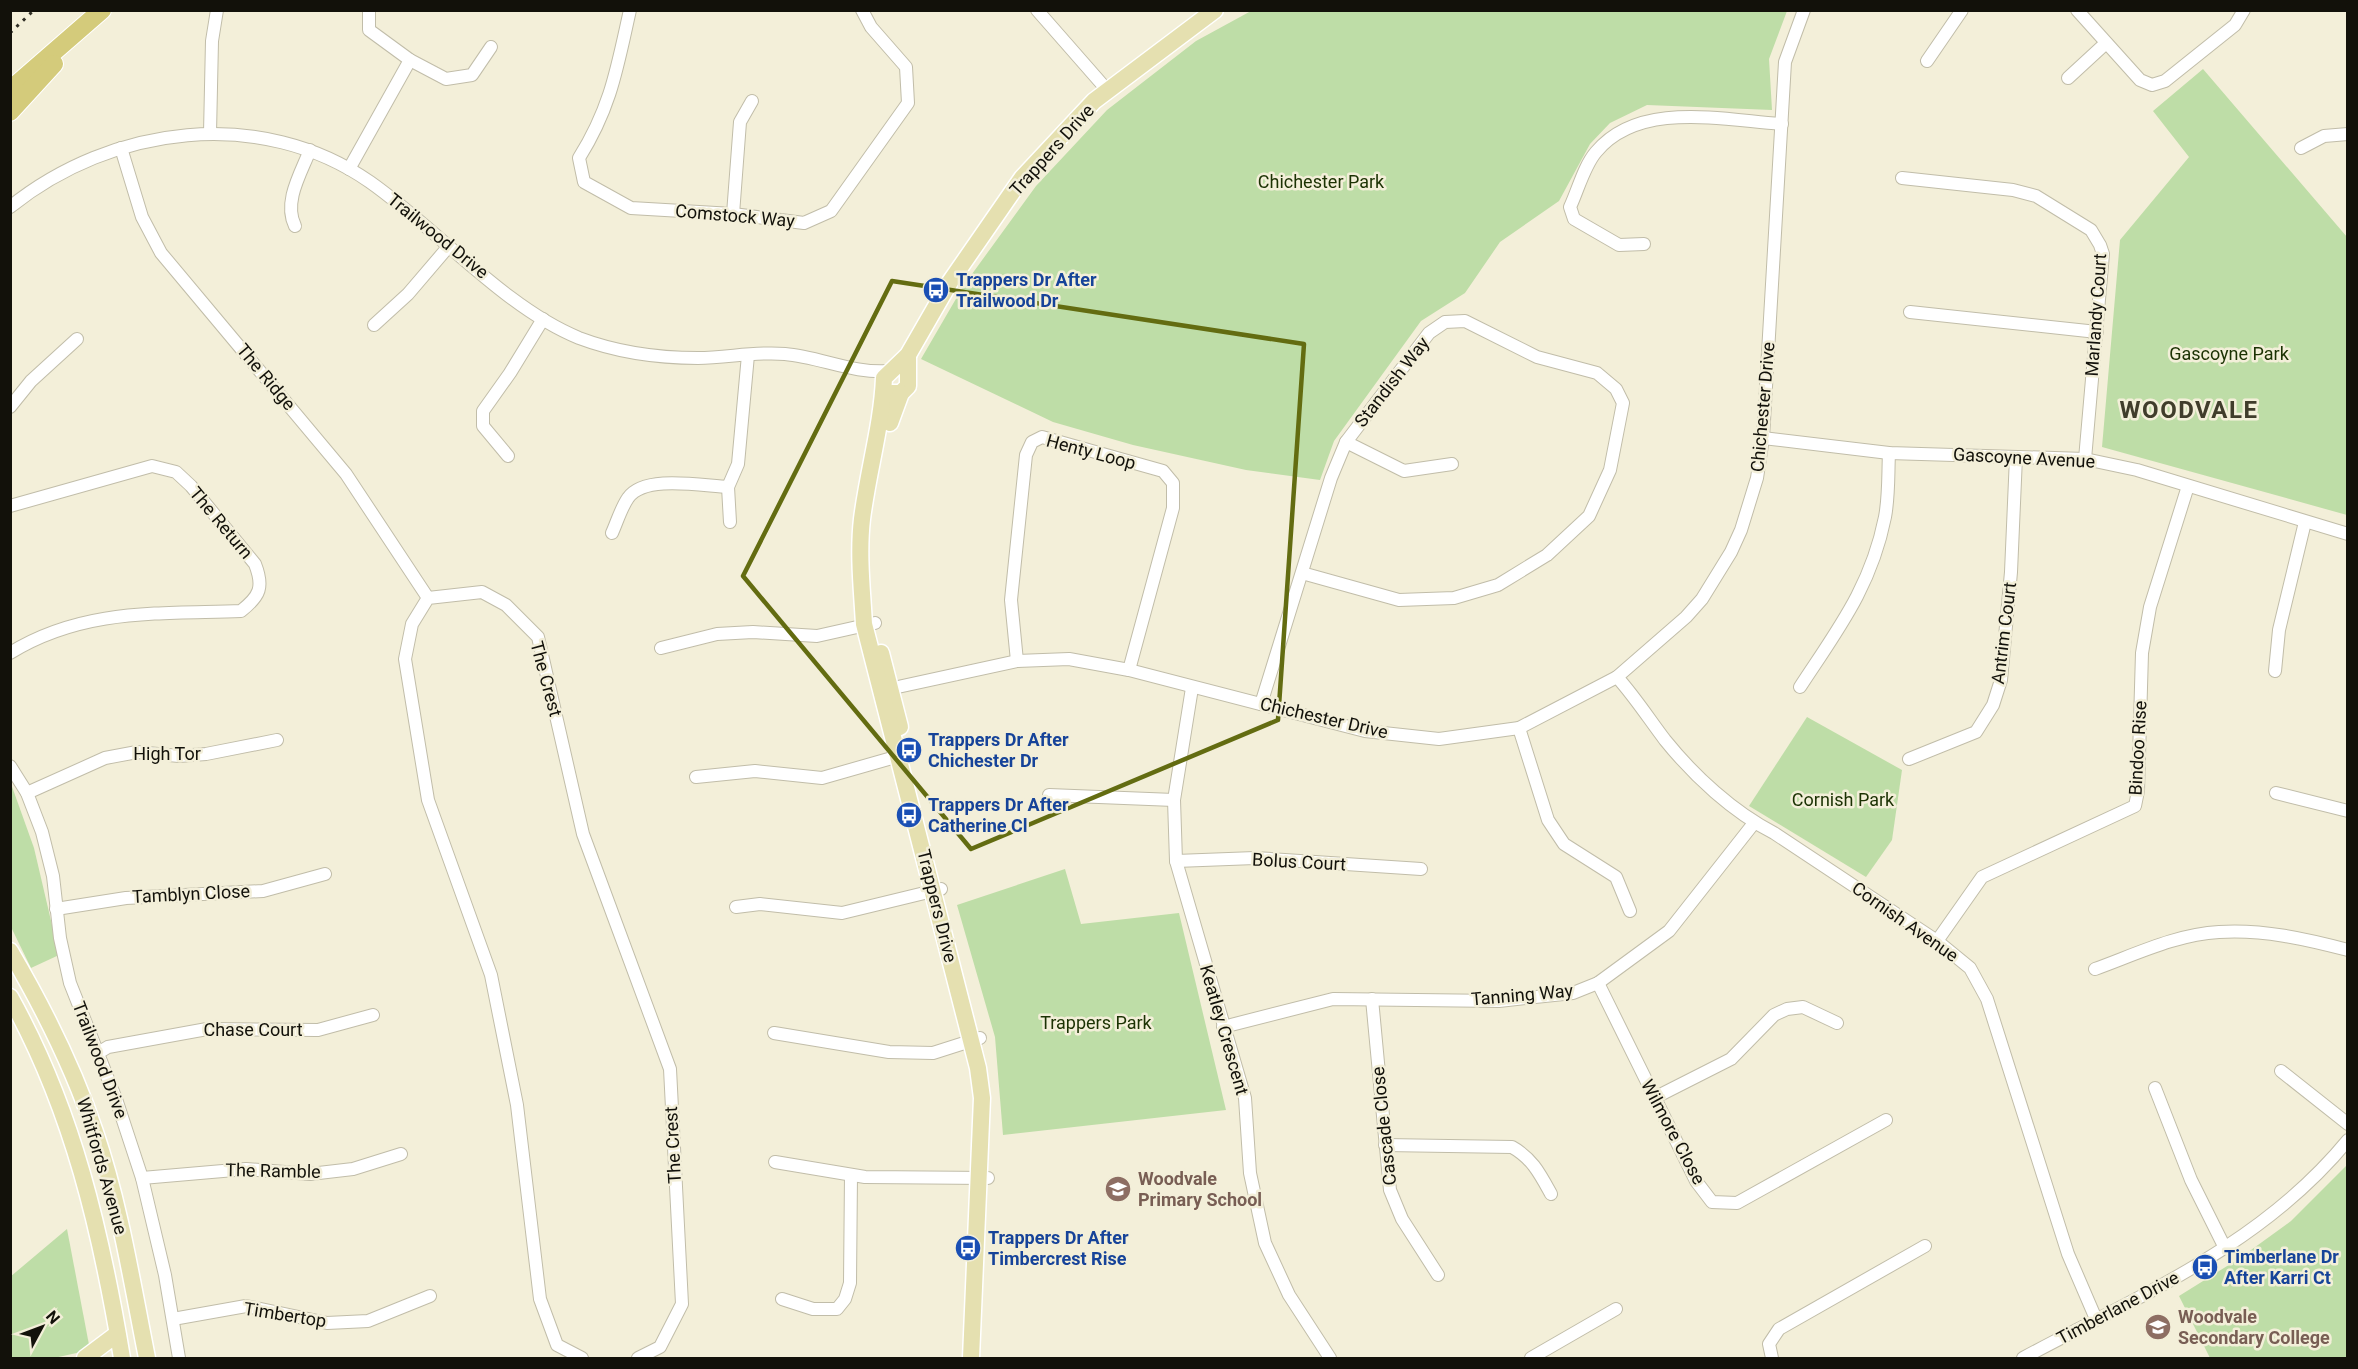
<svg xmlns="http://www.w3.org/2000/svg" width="2358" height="1369" viewBox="0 0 2358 1369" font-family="Roboto,sans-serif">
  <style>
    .green { fill: #bedda7 }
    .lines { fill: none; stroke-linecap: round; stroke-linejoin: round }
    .minor-casing { stroke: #c1bda9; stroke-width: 14 }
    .major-casing { stroke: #fff; stroke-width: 19 }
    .highway-casing { stroke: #fff; stroke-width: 20 }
    .minor { stroke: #fff; stroke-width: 12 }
    .major { stroke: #e5e0b0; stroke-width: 16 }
    .highway { stroke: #d4cb7b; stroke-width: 18 }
    .rail { stroke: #2e2d24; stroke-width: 3; stroke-dasharray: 3 6; stroke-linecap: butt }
    .marked { fill: none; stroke: #636c11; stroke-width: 4.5; stroke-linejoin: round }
    .labels { text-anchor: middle; stroke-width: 5; stroke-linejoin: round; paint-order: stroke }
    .street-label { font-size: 18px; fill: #12110a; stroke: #f3efd9 }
    .park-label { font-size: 18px; fill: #1b3203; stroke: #f3efd9 }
    .transit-label { font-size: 18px; font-weight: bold; fill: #164399; stroke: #f3efd9; text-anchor: start }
    .education-label { font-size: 18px; font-weight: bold; fill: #785e54; stroke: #f3efd9; text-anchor: start }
    .district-label { font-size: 24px; font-weight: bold; letter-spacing: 1.5px; fill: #403d2b; stroke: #f3efd9 }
  </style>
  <rect width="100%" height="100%" fill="#f3efd9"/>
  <g class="green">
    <polygon points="1251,11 1251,10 1787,11 1769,59 1772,110 1647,105 1610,123 1590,144 1559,201 1500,242 1465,293 1421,321 1334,441 1320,480 1246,470 1133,445 1053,422 921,359 964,285 1036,186 1107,110 1196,41"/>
    <polygon points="2203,69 2347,237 2347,515 2102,447 2120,240 2189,157 2153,111"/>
    <polygon points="1807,717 1902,770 1892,840 1866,877 1749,806"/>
    <polygon points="10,781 34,848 59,955 31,968 11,927"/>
    <polygon points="1065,869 1081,924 1179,913 1226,1110 1003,1135 995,1037 957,905"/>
    <polygon points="2347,1165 2347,1358 2210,1358 2179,1296 2240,1258 2291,1221"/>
    <polygon points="67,1229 90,1350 54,1358 11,1358 10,1277"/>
  </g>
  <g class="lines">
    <defs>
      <g id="minor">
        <polyline points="369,10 369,30 410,60 446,79 472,75 491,47"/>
        <path d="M 630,10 C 617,68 611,107 579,158 L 584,182 L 631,208 L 733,214 L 804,223 L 831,211 L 908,103 L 906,67 L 871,27 L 862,10"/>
        <polyline points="1037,10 1108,91"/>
        <polyline points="2077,10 2140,80 2152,85 2165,81 2235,25 2244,10"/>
        <polyline points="1927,61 1962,10"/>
        <polyline points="2068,78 2106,43"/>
        <polyline points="210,133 212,41 217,10"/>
        <polyline points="121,148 142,217 161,253 346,474 428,598"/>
        <polyline points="2301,148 2324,136 2348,134"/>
        <polyline points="349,169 410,60"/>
        <polyline points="1902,178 2013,190 2036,196 2091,230 2100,245 2103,254 2085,459"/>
        <path d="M 10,207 C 112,125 261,106 370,182 C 437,229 505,308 579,338 C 616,352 659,358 698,358 C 727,358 756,351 785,354 C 820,357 854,374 889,371"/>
        <polyline points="733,214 740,122 752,101"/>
        <path d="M 295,226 C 283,202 301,173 310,150"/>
        <path d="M 1644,244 L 1619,245 L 1574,219 L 1570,207 C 1578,190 1584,166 1596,152 C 1639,100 1723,120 1782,124"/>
        <polyline points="1910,312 2097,332"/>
        <polyline points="374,325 408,294 449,246"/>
        <polyline points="10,407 31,381 77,339"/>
        <polyline points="1763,438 1889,453 2085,459 2137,470 2348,534"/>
        <polyline points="1346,442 1404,471 1452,464"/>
        <polyline points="508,456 483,426 483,411 510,373 543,319"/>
        <path d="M 10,506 L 152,466 L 176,472 L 191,486 L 255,564 C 264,587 260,596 241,611 C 159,614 83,608 10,653"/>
        <polyline points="730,522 728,487 738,464 748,355"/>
        <path d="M 612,533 C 617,522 621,508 628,498 C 644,474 703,486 728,487"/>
        <polyline points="661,648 717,634 753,632 817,636 875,623"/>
        <polyline points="1017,661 1011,600 1026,455 1032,442 1042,437 1163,471 1173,483 1173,508 1129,670"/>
        <polyline points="2275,671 2279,630 2305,522"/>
        <path d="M 1617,677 C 1635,697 1649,719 1665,740 C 1694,776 1733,812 1774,833 L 1937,941 L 1970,968 L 1987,999 L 2068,1254 L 2096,1319"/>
        <path d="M 1800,687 C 1838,629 1871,587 1885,517 C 1889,496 1888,474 1889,453"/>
        <polyline points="1192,688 1174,800 1176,861 1245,1098 1250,1173 1265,1243 1289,1295 1330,1358"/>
        <polyline points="884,690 1017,661 1069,659 1129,670 1365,731 1439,739 1519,728 1617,677 1686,617 1702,599 1731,552 1741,530 1757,478 1763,438 1785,62 1804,10"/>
        <polyline points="1261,704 1331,478 1346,442 1429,333 1445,322 1465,321 1537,357 1597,373 1616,389 1623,403 1610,470 1589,516 1547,555 1498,585 1454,598 1399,600 1302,573"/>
        <polyline points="1519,728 1548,820 1564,844 1616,877 1630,911"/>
        <polyline points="1909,759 1976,732 1993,705 2001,680 2011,572 2016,457"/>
        <polyline points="10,766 27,793 42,832 53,876 60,938 70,983 116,1099 142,1178 165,1275 179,1358"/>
        <polyline points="696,777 755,771 822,778 906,754"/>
        <polyline points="27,793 105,758 137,752 179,756 206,754 277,740"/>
        <polyline points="2276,793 2348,811"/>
        <polyline points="1049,795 1174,800"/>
        <polyline points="1176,861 1255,858 1421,869"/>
        <polyline points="736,907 760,904 842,913 941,889"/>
        <polyline points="56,909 126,898 263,891 325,874"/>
        <polyline points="1937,941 1982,877 2135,806 2138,791 2142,653 2150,607 2188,486"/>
        <path d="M 2095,969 C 2134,955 2177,934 2219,932 C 2262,929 2306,939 2348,950"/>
        <polyline points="1598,983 1696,1181 1712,1202 1737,1203 1886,1120"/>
        <polyline points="1372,999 1390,1190 1402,1219 1438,1275"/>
        <polyline points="1223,1027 1333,999 1499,1001 1573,993 1598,983 1669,931 1754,823"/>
        <polyline points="774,1033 889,1052 933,1053 980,1038"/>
        <polyline points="98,1053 108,1047 207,1029 318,1030 373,1015"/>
        <polyline points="2281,1071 2348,1124"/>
        <polyline points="2155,1088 2191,1180 2225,1248"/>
        <polyline points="1654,1098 1731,1059 1774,1015 1787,1009 1803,1007 1837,1023"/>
        <path d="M 1385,1145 L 1512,1147 C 1532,1158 1540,1174 1551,1194"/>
        <polyline points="775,1162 865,1177 988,1178"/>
        <polyline points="142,1178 246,1169 310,1174 353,1169 401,1154"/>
        <polyline points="782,1299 813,1309 837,1309 845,1299 850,1283 851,1175"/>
        <polyline points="173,1319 246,1306 327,1323 368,1321 430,1296"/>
        <polyline points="582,1358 557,1345 540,1299 517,1105 491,975 428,800 405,659 412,624 428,598 482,592 506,605 538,637 583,834 670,1069 682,1304 660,1347 638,1358"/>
        <polyline points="1531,1358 1616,1309"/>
        <polyline points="1772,1358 1769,1344 1779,1329 1925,1246"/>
        <path d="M 2023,1358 C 2140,1295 2261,1246 2348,1140"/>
      </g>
      <g id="major">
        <polyline points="892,393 901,393 908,386 908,355"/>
        <polyline points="890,423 901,393"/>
        <polyline points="881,653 900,727"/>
        <path d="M 10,951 C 44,1009 74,1069 95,1132 C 120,1205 132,1283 147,1358"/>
        <path d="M 10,997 C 73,1110 101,1232 122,1358"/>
        <polyline points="85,1358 117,1334"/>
        <path d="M 971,1358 L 982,1098 L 978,1068 L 864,624 C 862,589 858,554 862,519 C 868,471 882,425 884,378 L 908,355 L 950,282 L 1022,178 L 1094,101 L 1215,10"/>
      </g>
      <g id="highway">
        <polyline points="10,90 102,10"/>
        <polyline points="10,112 54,64"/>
      </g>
    </defs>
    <use href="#minor" class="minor-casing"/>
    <use href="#major" class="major-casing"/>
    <use href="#highway" class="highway-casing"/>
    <use href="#minor" class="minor"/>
    <use href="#major" class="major"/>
    <use href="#highway" class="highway"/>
    <polyline class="rail" points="10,33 34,10"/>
  </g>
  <path class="marked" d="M 892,281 L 1304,344 L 1278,720 L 971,849 L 743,576 Z"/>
  <defs>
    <symbol id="bus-disc" viewBox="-11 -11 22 22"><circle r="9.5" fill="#1a4fb4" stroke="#f3efd9"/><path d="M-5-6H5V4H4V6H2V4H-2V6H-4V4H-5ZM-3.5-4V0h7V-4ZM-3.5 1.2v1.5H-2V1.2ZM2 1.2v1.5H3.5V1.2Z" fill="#fff"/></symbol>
    <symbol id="school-disc" viewBox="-11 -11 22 22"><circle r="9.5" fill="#8d6e63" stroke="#f3efd9"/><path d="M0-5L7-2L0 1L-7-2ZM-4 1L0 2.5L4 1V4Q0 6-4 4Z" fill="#fff"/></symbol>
  </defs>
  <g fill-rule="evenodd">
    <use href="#bus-disc" x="921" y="275" width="30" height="30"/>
    <use href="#bus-disc" x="894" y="735" width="30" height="30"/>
    <use href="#bus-disc" x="894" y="800" width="30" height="30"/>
    <use href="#school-disc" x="1103" y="1174" width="30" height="30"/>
    <use href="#bus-disc" x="953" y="1233" width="30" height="30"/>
    <use href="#bus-disc" x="2190" y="1252" width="30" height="30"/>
    <use href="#school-disc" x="2143" y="1312" width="30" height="30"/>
  </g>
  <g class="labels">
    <g class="street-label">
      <text transform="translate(1052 150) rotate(-48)" y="6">Trappers Drive</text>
      <text transform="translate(735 216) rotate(5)" y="6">Comstock Way</text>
      <text transform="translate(438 236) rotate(39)" y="6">Trailwood Drive</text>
      <text transform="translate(2096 315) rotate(-86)" y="6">Marlandy Court</text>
      <text transform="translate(266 377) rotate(50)" y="6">The Ridge</text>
      <text transform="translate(1392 382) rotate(-52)" y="6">Standish Way</text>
      <text transform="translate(1763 407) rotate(-85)" y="6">Chichester Drive</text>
      <text transform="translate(1091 452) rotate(15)" y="6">Henty Loop</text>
      <text transform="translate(2024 458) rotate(3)" y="6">Gascoyne Avenue</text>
      <text transform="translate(221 523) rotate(50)" y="6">The Return</text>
      <text transform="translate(2004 633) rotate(-83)" y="6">Antrim Court</text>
      <text transform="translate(546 679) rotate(75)" y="6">The Crest</text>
      <text transform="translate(1324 718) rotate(13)" y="6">Chichester Drive</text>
      <text transform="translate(2138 748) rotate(-87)" y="6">Bindoo Rise</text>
      <text x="167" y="760">High Tor</text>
      <text transform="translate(1299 862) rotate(3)" y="6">Bolus Court</text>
      <text transform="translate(191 894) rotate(-3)" y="6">Tamblyn Close</text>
      <text transform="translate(937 906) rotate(76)" y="6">Trappers Drive</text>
      <text transform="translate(1905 922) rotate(35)" y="6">Cornish Avenue</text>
      <text transform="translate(1522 995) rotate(-5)" y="6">Tanning Way</text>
      <text x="253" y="1036">Chase Court</text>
      <text transform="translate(1224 1030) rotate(74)" y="6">Keatley Crescent</text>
      <text transform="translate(100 1060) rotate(69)" y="6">Trailwood Drive</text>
      <text transform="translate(1384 1126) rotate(-96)" y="6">Cascade Close</text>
      <text transform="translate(1673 1132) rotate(62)" y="6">Wilmore Close</text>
      <text transform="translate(673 1145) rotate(-93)" y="6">The Crest</text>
      <text transform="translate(102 1166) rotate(74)" y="6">Whitfords Avenue</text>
      <text transform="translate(273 1171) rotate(1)" y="6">The Ramble</text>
      <text transform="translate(2118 1308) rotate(-28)" y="6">Timberlane Drive</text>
      <text transform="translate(285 1315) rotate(9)" y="6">Timbertop</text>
    </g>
    <g class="park-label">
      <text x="1321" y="188">Chichester Park</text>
      <text x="2229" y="360">Gascoyne Park</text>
      <text x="1843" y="806">Cornish Park</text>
      <text x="1096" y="1029">Trappers Park</text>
    </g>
    <g class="transit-label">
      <text x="956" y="286">Trappers Dr After<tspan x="956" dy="21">Trailwood Dr</tspan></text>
      <text x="928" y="746">Trappers Dr After<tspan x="928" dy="21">Chichester Dr</tspan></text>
      <text x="928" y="811">Trappers Dr After<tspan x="928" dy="21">Catherine Cl</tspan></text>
      <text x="988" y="1244">Trappers Dr After<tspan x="988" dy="21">Timbercrest Rise</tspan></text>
      <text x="2224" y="1263">Timberlane Dr<tspan x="2224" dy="21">After Karri Ct</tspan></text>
    </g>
    <g class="education-label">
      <text x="1138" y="1185">Woodvale<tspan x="1138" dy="21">Primary School</tspan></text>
      <text x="2178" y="1323">Woodvale<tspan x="2178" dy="21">Secondary College</tspan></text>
    </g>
    <g class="district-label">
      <text x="2189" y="418">WOODVALE</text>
    </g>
  </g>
  <rect width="2358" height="1369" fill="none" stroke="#12110a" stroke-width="24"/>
  <g transform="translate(42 1327) rotate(49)" stroke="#f3efd9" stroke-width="4.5" paint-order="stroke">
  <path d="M0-4.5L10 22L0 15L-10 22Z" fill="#12110a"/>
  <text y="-9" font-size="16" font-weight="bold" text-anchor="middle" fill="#12110a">N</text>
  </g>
</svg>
